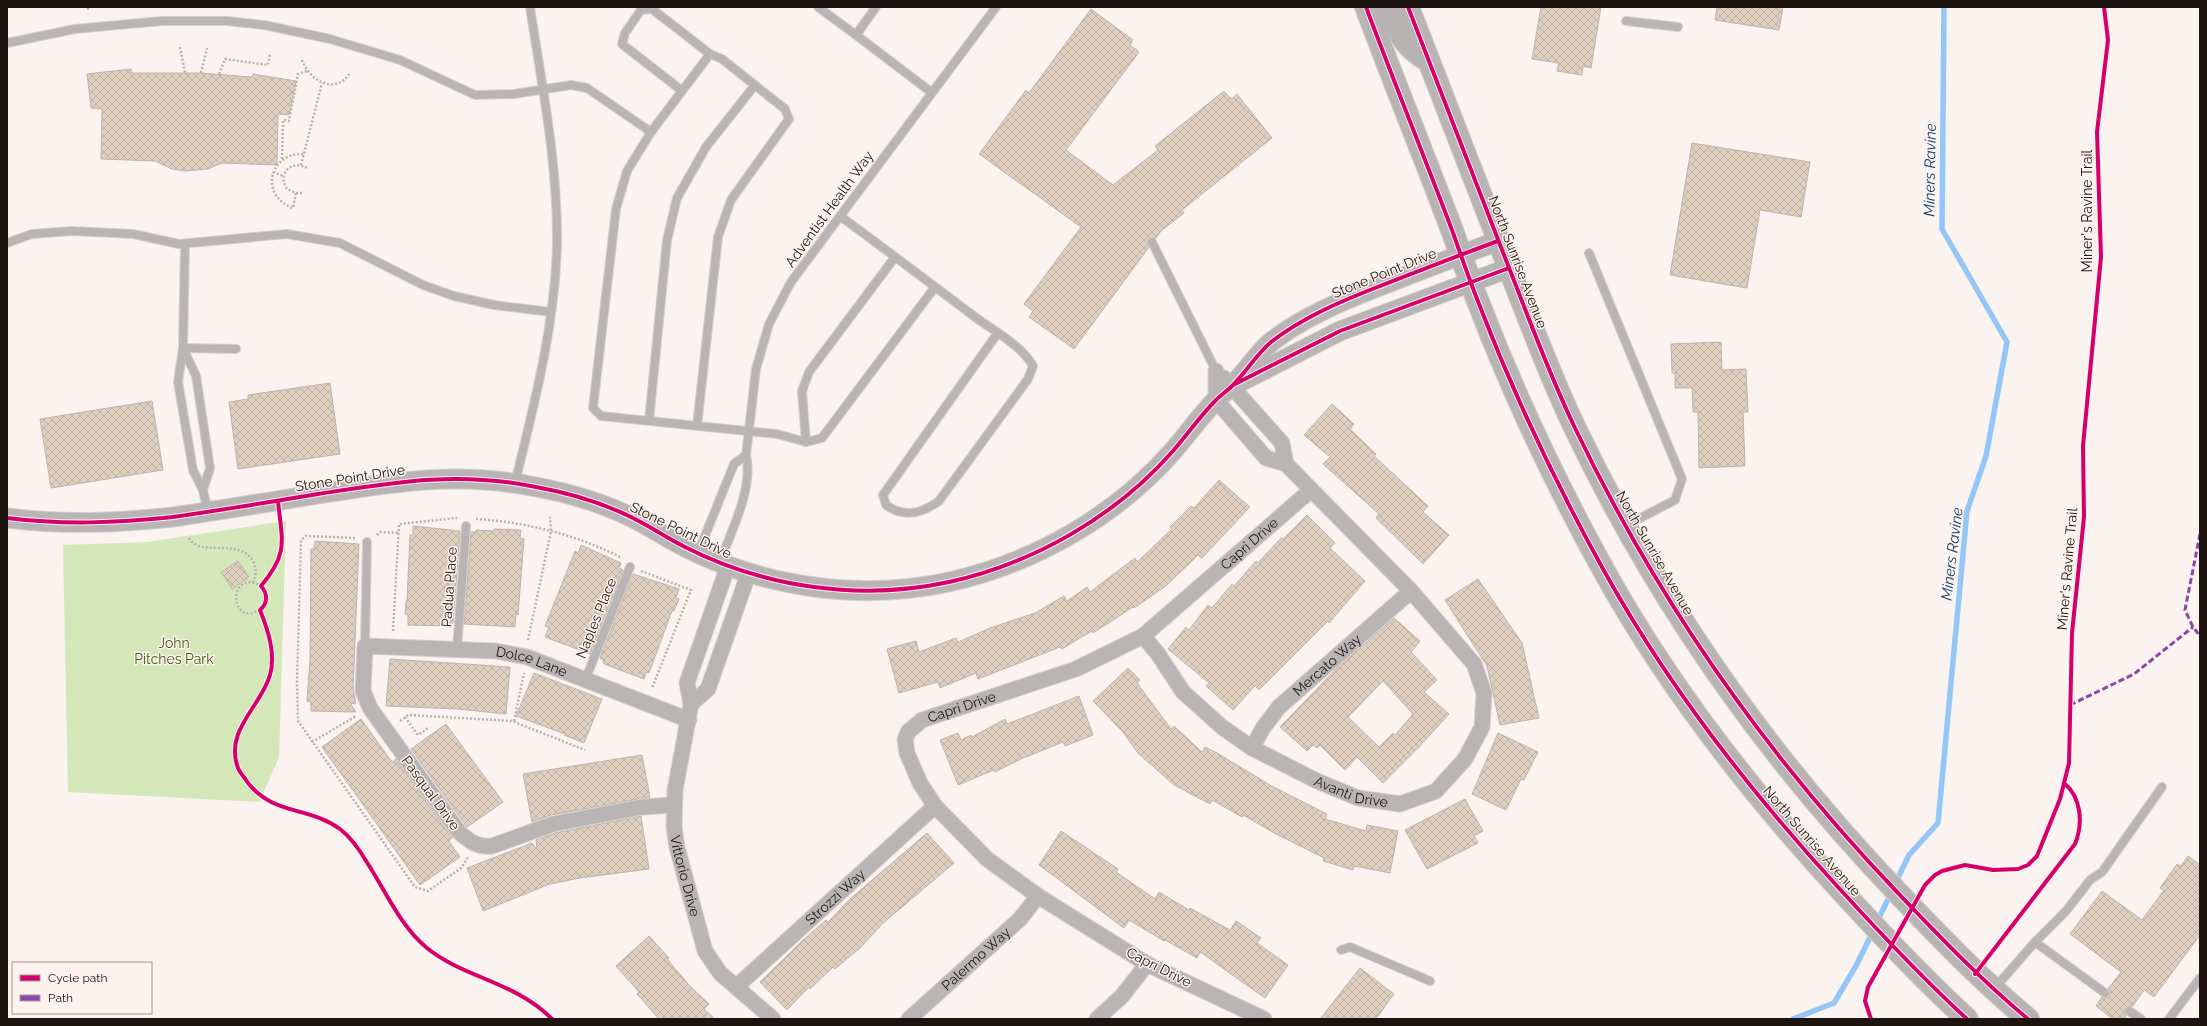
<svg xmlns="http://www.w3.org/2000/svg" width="2207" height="1026" viewBox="0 0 2207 1026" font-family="Raleway,sans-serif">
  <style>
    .park { fill: #d4e7b9 }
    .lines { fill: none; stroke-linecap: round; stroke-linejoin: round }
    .stream { stroke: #94c6f8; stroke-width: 5.5 }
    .building { fill: url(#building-cross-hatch); stroke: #bcb5b0; fill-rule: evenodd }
    .service-casing { stroke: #d6d0cd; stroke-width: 10 }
    .minor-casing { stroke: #d6d0cd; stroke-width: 17 }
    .tertiary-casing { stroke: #d6d0cd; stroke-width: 21 }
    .secondary-casing { stroke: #d6d0cd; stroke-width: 24 }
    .path { stroke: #b7b2b2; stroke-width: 2.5; stroke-dasharray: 2 2; stroke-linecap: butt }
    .service { stroke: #bab5b5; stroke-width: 8 }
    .minor { stroke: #bab5b5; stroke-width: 15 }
    .tertiary { stroke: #bab5b5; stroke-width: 19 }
    .secondary { stroke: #b9b4b4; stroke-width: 22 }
    .quiet { stroke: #8e44ad; stroke-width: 3; stroke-dasharray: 6 3; stroke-linecap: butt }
    .cycleway-casing { stroke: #fef2ec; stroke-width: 6 }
    .cycleway { stroke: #d6006c; stroke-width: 4 }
    .labels { text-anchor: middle; stroke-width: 3; stroke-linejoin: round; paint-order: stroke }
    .street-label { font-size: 14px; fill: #1e140f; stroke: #fef2ec }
    .park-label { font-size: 14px; fill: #415c1e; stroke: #fef2ec }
    .water-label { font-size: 15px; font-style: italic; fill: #09416e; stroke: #fef2ec }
  </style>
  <defs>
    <pattern id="building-cross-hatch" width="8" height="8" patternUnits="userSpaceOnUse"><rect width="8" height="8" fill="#e0cebe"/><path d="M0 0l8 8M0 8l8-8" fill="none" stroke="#c0b0a2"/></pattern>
  </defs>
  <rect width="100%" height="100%" fill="#faf3f0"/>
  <polygon class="park" points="286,521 279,758 259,802 68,792 63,545 148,542"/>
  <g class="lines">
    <g class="stream">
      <polyline points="1895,884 1909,855 1938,823 1967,511 1986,456 2007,342 1942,229 1944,7"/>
      <polyline points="1877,922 1891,893"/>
      <polyline points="1793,1019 1834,1003 1857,964 1873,931"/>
    </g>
  </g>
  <g class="building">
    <polygon points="1541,7 1601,7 1591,68 1583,66 1582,75 1557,71 1559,63 1532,59"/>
    <polygon points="1717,7 1783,7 1779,30 1715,20"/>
    <polygon points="1091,9 1133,40 1130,45 1139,52 1066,150 1113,185 1158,150 1155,146 1224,91 1231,99 1237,94 1272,138 1182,210 1184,213 1161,231 1156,238 1152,237 1148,239 1149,247 1074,349 1029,317 1033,311 1024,304 1081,227 979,154 1026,90 1029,93"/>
    <polygon points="131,69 132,73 201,73 252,77 253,74 296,81 289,115 278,114 277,165 222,163 208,169 185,171 172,169 155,161 101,159 102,109 91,108 87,74"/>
    <polygon points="1692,143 1810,162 1801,217 1760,210 1747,288 1670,275"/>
    <polygon points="1721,342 1722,370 1746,369 1748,412 1743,412 1745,466 1699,468 1698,412 1693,412 1692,388 1675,388 1675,373 1672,373 1671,344"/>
    <polygon points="330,383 340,454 238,469 229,402 248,399 248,395"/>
    <polygon points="152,401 163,470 51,488 40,419"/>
    <polygon points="1332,404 1354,424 1350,429 1376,454 1374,456 1428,506 1423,512 1449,535 1423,564 1376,518 1379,514 1323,464 1330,457 1304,435"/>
    <polygon points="1219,480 1250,507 1202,558 1198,555 1166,586 1134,608 1133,607 1093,633 1092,631 1062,649 1060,647 978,679 976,673 940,688 938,682 899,693 887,649 916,641 919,652 956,638 958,642 990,628 1035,613 1064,596 1067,601 1087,587 1090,592 1135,558 1137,562 1172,529 1170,527 1191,506 1194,508"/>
    <polygon points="1307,515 1335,543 1330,548 1365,581 1329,623 1328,621 1259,690 1255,686 1233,710 1206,686 1209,683 1168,649 1186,627 1189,630 1208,605 1212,608 1232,584 1234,586 1256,561 1258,563 1281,538 1283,539"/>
    <polygon points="413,526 460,531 453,623 450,623 449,626 408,625 408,615 405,614 406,601 407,601 410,535 413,535"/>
    <polygon points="494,529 521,530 520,538 524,539 518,615 516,614 515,627 464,624 471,532 476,532 476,530 494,531"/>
    <polygon points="315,541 359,544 353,689 356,704 350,703 356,712 311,711 311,702 307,701 310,660 311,549 314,549"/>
    <polygon points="581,545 621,563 619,568 623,570 590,654 545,637 549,627 545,626 575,551 578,553"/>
    <polygon points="238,561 249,577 232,589 221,572"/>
    <polygon points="633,574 679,589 676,598 679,599 674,611 672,611 649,673 646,672 644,679 604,664 603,660 600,658"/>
    <polygon points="1478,579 1522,643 1539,718 1500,725 1487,666 1445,600"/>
    <path d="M 1394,618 L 1420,641 L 1411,652 L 1437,680 L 1424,692 L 1449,714 L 1420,746 L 1383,783 L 1357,757 L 1345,770 L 1320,745 L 1317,748 L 1313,745 L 1307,751 L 1280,727 L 1336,669 ZM 1383,681 L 1413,714 L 1395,735 L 1393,733 L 1379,747 L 1348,717 Z"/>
    <polygon points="390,659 510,667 506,714 458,709 386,706"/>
    <polygon points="1128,668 1140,680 1137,683 1171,729 1174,726 1202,752 1205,747 1217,753 1270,785 1327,814 1325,819 1366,831 1367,825 1398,831 1390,873 1354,866 1353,870 1323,861 1324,858 1276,834 1243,815 1242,817 1212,800 1210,804 1174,785 1138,753 1123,732 1093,701"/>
    <polygon points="534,673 602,699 584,743 564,735 565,734 516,716"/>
    <polygon points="1079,696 1093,735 1065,746 1063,742 1021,759 995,772 994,770 958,785 940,740 958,733 961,740 971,735 972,737 1005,719 1007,724"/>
    <polygon points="361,719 392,762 396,759 452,838 449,841 460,857 420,885 322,747"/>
    <polygon points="446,724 503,802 467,827 411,749"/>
    <polygon points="1498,733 1538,752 1524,780 1521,779 1506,810 1472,794"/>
    <polygon points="642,755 650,797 551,815 532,822 523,774"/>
    <polygon points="1465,799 1483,831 1474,836 1478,843 1427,869 1405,830"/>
    <polygon points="641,816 649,869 580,878 550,884 483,911 467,868 532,843 537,850 536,840 555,833"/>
    <polygon points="1061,831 1118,869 1116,872 1155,899 1159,892 1189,910 1190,908 1230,930 1236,921 1261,938 1257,943 1288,965 1265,998 1200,952 1197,958 1165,940 1164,941 1129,920 1124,928 1039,865"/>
    <polygon points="927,833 954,863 882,924 861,947 835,969 833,967 810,989 809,987 787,1010 760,982 802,941 826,920 828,922 850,899"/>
    <polygon points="2188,856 2200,865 2200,935 2154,997 2144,990 2132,1007 2129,1006 2125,1008 2124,1011 2126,1016 2123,1019 2113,1019 2096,1006 2102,997 2109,997 2110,993 2108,989 2121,972 2070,934 2102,891 2142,920 2164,890 2160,888 2177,864 2181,866"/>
    <polygon points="649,936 669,958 667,959 689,985 709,1004 704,1009 715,1019 659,1019 637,994 639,992 616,966"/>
    <polygon points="1360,968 1394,994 1376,1019 1320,1019"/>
  </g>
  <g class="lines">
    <defs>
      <g id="service">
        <polyline points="818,7 856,35"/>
        <polyline points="876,7 856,35 931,92"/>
        <polyline points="1626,21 1678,27"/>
        <polyline points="7,43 75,29 162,21 227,21 264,25 330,39 400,60 475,95 514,94 571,85 587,88 651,132"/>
        <polyline points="681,90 622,44 625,33 641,10 652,9 710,54"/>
        <path d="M 840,216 C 885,249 930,283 975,317 C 994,331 1021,345 1033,366 L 1028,379 L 939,501 C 921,514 904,518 886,505 L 883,495 L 997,334"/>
        <polyline points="1152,242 1216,371"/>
        <polyline points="7,243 32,234 72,231 133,234 179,244 287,234 340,243 423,285 454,296 494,305 551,312"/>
        <polyline points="185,244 183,348 178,382 193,470 203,490 208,512"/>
        <polyline points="1589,253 1682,479 1675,500 1627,525"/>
        <polyline points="183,348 196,376 210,468 203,490"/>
        <polyline points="183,348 236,349"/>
        <polyline points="649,421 667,240 677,198 706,147 755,85"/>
        <polyline points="697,426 718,237 731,200 789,119 785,109 722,59 710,54 651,132 627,171 616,209 593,408 601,416 777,434 806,442 822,438 935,287"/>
        <polyline points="806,442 802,391 809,372 895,257"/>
        <polyline points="746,455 756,369 769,324 791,282 996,7"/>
        <path d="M 515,483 C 534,405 555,326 557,245 C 558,164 542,86 530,7"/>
        <path d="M 698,553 L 734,464 L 746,455 C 754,487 731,532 720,562"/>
        <polyline points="365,646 367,542"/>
        <polyline points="457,649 466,526"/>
        <polyline points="586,678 630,567"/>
        <polyline points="2035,942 2105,993"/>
        <polyline points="1341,950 1350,947 1430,981"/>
        <polyline points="1994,989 2035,942 2066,911 2090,880 2102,872 2162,787"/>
        <polyline points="2129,1011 2141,1019"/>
        <polyline points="2169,1019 2200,978"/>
      </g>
      <g id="minor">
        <polyline points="1224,378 1282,443 1286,464"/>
        <path id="s1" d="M 728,566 L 687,683 L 691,704 L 675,790 L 674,827 L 677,847 L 705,951 L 720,973 L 773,1019"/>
        <path id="s2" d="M 1143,636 L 1158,654 L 1183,692 L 1222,727 L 1252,748 L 1317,781 L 1358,798 L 1400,804 L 1436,791 L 1465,759 L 1482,727 L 1484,693 L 1474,664 L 1411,591 L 1286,464 L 1266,458 L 1216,400 L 1216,371"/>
        <polyline points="691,704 708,689 749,572"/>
        <path id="s3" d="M 1252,748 L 1263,728 L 1279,707 L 1411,591"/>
        <path id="s4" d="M 674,805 L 642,807 L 553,824 L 492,846 C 478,848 469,841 459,832 L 370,708 L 363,691 L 365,646 L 496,651 L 527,657 L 689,720"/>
        <path id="s5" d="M 736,987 L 935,806"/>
        <path id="s6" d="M 909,1019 L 1020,919 L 1038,896"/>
        <polyline points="1097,1019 1122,996 1147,964"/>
        <path id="s7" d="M 1264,1019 L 1147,964 L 1038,896 L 987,859 L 935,806 L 920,783 L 907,753 L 905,740 L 908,732 L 922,720 L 1076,669 L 1143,636 L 1311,490"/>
      </g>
      <g id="tertiary">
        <polyline points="1238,383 1340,331 1509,268"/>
        <path d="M 7,518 C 64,525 116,523 173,517 C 221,510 270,502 318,494 C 395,482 458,471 536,487 C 569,493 603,503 633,518 C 651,527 667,538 685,547 C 765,588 861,601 949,582 C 1034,563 1115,517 1173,451 C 1188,434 1200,416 1216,400 C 1221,395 1227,391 1232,386 C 1246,372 1256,355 1271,342 C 1302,318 1339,302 1375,288 C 1416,272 1457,256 1498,241"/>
      </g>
      <g id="secondary">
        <path d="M 1366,7 C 1394,82 1424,156 1452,230 C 1461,255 1469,279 1479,304 C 1514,395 1556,484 1603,569 C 1667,685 1748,789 1837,886 C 1879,932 1921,977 1967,1019"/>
        <path d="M 1388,7 C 1398,32 1403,46 1427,60"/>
        <path d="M 1408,7 C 1440,90 1472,172 1504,255 C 1527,313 1548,372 1575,428 C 1658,602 1765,754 1898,893 C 1940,937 1981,980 2028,1019"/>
      </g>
    </defs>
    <use href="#service" class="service-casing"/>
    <use href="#minor" class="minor-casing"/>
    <use href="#tertiary" class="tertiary-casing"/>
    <use href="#secondary" class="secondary-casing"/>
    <g class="path">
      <polyline points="88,10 88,7"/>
      <polyline points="180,47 185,73"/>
      <path d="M 302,60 C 309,80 335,96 350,73"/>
      <polyline points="201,73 207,48"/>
      <polyline points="219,74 225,59 268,65 270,54"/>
      <polyline points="282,159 283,120 289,121 298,74 307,71"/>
      <polyline points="301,165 322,83"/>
      <polyline points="273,172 283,176"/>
      <path d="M 296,193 L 293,208 C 259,196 269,152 304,154"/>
      <path d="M 302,193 L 296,193 L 287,189 C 277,174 291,159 307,168"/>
      <path d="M 476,519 C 527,522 577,535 622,558"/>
      <polyline points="377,535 380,532 399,533"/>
      <path d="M 189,538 C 200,558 239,537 253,561 C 257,569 256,575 253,582"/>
      <polyline points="355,538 306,536 301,540 297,681 298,721 415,887 428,891 461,868 468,857"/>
      <polyline points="641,571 691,590 652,688"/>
      <path d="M 260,610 C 228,628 228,567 261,586"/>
      <polyline points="393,631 399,524 457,518"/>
      <polyline points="528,640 551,531 550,517"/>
      <polyline points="405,717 418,735 428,728"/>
      <polyline points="400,721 408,715 512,721 585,750"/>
      <polyline points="514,721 524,673"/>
      <polyline points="312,742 356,716"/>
    </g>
    <use href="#service" class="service"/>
    <use href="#minor" class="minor"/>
    <use href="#tertiary" class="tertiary"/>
    <use href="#secondary" class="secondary"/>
    <g class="quiet">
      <polyline points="2200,534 2185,610 2193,627 2200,636"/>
      <polyline points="2070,705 2134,674 2193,627"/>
    </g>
    <defs>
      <g id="cycleway">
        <path d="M 1366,7 C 1394,82 1424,156 1452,230 C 1461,255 1469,279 1479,304 C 1514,395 1556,484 1603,569 C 1667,685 1748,789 1837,886 C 1879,932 1921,977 1967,1019"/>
        <path d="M 1408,7 C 1440,90 1472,172 1504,255 C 1527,313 1548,372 1575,428 C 1658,602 1765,754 1898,893 C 1940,937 1981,980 2028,1019"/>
        <polyline points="1235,384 1340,331 1509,268"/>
        <path d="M 278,501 C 282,541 289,553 261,586 C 268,594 268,603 260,610 C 268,630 276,654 270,675 C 261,707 224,730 238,768 C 240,773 245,778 248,783 C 274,816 309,806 340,829 C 352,838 361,852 368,864 C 386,892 401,927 427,948 C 464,978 516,982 552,1019"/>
        <path d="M 7,518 C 64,525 116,523 173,517 C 221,510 270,502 318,494 C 395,482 458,471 536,487 C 569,493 603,503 633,518 C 651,527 667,538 685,547 C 765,588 861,601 949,582 C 1034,563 1115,517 1173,451 C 1188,434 1200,416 1216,400 C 1221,395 1227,391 1232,386 C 1246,372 1256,355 1271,342 C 1302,318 1339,302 1375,288 C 1416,272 1457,256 1498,241"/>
        <path d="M 1975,974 L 2075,844 C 2083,824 2082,798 2064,783"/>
        <polyline points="1871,1019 1865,1001 1868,987 1925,885 1935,875 1942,871 1965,865 1993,870 2018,869 2028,865 2037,856 2060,799 2069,763 2072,633 2084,517 2083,446 2101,257 2097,132 2108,40 2104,7"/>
      </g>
    </defs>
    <use href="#cycleway" class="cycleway-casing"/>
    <use href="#cycleway" class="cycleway"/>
  </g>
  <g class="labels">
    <g class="street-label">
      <text transform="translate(829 209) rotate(-54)" y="5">Adventist Health Way</text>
      <text transform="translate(2087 211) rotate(-90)" y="5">Miner's Ravine Trail</text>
      <text transform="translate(1518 262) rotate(69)" y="5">North Sunrise Avenue</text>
      <text transform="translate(1384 273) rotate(-22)" y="5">Stone Point Drive</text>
      <text transform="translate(350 478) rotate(-9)" y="5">Stone Point Drive</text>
      <text transform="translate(681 530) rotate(26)" y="5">Stone Point Drive</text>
      <text dy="5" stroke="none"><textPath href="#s7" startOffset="873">Capri Drive</textPath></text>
      <text transform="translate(1655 553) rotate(60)" y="5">North Sunrise Avenue</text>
      <text transform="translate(2067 569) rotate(-85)" y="5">Miner's Ravine Trail</text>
      <text transform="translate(449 587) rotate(-86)" y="5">Padua Place</text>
      <text transform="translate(596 618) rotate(-68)" y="5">Naples Place</text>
      <text dy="5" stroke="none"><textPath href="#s4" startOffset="609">Dolce Lane</textPath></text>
      <text dy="5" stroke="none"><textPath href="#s3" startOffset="113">Mercato Way</textPath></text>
      <text dy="5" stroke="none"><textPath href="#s7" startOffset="537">Capri Drive</textPath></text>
      <text dy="5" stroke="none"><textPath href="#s2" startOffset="267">Avanti Drive</textPath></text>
      <text transform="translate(431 793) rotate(54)" y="5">Pasqual Drive</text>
      <text transform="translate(1812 841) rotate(49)" y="5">North Sunrise Avenue</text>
      <text dy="5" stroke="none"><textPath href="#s1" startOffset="320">Vittorio Drive</textPath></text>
      <text dy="5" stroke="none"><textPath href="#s5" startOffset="134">Strozzi Way</textPath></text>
      <text dy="5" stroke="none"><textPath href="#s6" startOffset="90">Palermo Way</textPath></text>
      <text transform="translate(1159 967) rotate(27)" y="5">Capri Drive</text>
    </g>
    <g class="park-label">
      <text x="174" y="648">John<tspan x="174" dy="16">Pitches Park</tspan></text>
    </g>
    <g class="water-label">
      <text transform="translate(1930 170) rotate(-89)" y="5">Miners Ravine</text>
      <text transform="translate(1952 554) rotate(-83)" y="5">Miners Ravine</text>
    </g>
  </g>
  <rect width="2207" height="1026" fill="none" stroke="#1e140f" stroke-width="16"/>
  <rect x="12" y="962" width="140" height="52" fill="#fef2ec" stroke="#a49994"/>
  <rect x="20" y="975" width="20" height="6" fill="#d6006c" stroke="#a49994"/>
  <text x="48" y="982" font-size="12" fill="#1e140f">Cycle path</text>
  <rect x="20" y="995" width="20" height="6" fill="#8e44ad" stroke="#a49994"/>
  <text x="48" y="1002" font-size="12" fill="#1e140f">Path</text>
</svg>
